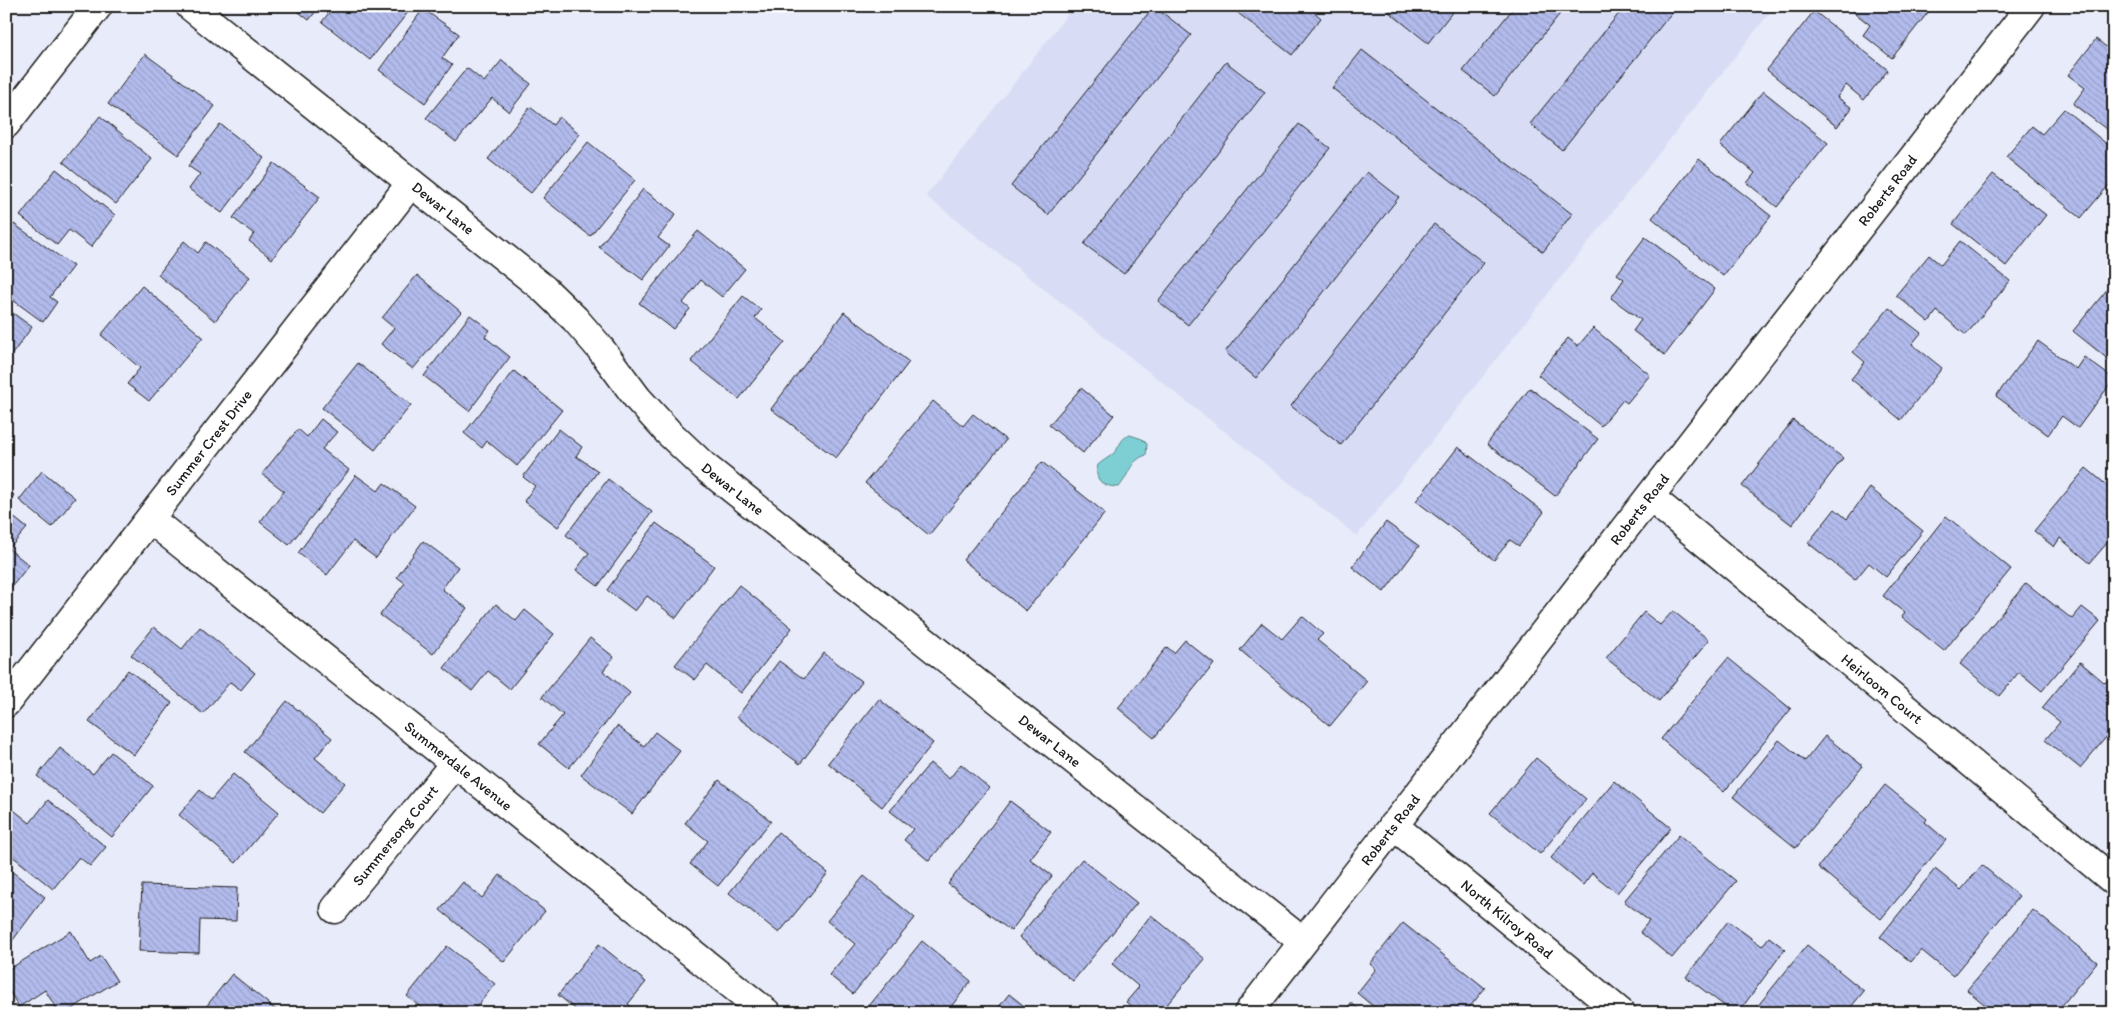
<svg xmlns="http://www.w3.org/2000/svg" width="2120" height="1019" viewBox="0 0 2120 1019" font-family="Itim,sans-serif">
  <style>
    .built { fill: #d8ddf5 }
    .water { fill: #7ecfd4; stroke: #57878a }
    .building { fill: url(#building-back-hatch); stroke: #1c1c1c }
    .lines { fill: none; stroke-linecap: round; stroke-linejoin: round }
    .street-casing { stroke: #1c1c1c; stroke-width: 31 }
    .street { stroke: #fff; stroke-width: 28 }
    .labels { text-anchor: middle; stroke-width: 4; stroke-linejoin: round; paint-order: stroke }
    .street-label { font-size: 15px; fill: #1c1c1c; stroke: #fff }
  </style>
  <defs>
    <pattern id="building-back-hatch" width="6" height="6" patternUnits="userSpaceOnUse" patternTransform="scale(1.25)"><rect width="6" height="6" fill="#b2bbec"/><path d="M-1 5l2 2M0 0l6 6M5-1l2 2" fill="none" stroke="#98a0ca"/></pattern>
  </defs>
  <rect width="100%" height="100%" fill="#e8ebf9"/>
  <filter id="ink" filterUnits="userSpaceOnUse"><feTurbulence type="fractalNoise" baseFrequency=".02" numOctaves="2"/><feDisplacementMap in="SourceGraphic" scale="10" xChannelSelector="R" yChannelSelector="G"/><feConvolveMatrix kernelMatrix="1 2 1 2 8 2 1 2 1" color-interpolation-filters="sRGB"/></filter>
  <g filter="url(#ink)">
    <polygon class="built" points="1074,6 1775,6 1357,536 926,196"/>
    <path class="water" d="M 1130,435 L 1142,439 L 1147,444 L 1146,455 C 1129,461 1130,474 1119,487 C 1104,487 1093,481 1098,465 C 1103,460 1109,458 1114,453 C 1120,447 1120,438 1130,435 Z"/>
    <g class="building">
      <polygon points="291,6 320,6 309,20"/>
      <polygon points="334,6 413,6 370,60 322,22"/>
      <polygon points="1154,6 1191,35 1048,215 1011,186"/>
      <polygon points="1229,6 1307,6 1321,18 1292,55"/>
      <polygon points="1394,6 1457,6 1428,43 1389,12"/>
      <polygon points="1515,6 1566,6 1495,96 1463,71"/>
      <polygon points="1625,6 1677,6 1562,150 1530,124"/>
      <polygon points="1846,6 1933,6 1892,58 1863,35 1870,25"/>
      <polygon points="423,9 459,34 442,58 452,65 425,103 379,70"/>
      <polygon points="1814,11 1888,70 1864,100 1846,85 1837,97 1852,108 1837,127 1767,70"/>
      <polygon points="2096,39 2114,53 2114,135 2073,104 2085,88 2068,75"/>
      <polygon points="1362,50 1572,214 1543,252 1332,88"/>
      <polygon points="145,54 215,106 178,155 108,104"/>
      <polygon points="502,60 531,84 509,112 492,98 456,142 426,118 467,68 484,82"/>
      <polygon points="1226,62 1265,92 1124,274 1084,244"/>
      <polygon points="1763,91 1828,143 1777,207 1747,183 1755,173 1720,145"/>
      <polygon points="530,107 553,125 559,117 580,134 531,193 488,159"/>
      <polygon points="2064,109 2114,150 2114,179 2081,218 2006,157 2032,126 2042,134"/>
      <polygon points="100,116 152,159 116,204 63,162"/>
      <polygon points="220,124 264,158 222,213 189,189 200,174 188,166"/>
      <polygon points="1299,124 1330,148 1188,325 1158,301"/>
      <polygon points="588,142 635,180 590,236 543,198"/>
      <polygon points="1699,159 1771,216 1723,276 1652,218"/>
      <polygon points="274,163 320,197 272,259 249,241 254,234 233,218"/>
      <polygon points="56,169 115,215 91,247 69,230 57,245 20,216"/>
      <polygon points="1367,172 1399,197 1256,378 1225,352"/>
      <polygon points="1993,174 2046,215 2006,266 1953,224"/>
      <polygon points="643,189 676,214 658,238 669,246 643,280 599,247"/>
      <polygon points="14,224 73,266 50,297 57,302 43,322 6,295 6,235"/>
      <polygon points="1434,224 1484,263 1341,445 1291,406"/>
      <polygon points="698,231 745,269 722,297 701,280 683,303 690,309 673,329 639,303"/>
      <polygon points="1645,237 1715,289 1665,355 1633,331 1641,320 1611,298 1624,279 1617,274"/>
      <polygon points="184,241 198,253 206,242 250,277 215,321 158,275"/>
      <polygon points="1960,241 2010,281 1966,335 1937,311 1929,322 1896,295 1929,255 1941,265"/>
      <polygon points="417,275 461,312 413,369 381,344 394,328 382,318"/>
      <polygon points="2114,281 2114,364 2073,331"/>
      <polygon points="142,286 203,337 149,401 127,384 140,368 101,335"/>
      <polygon points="743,296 761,310 755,318 785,342 739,399 691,361"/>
      <polygon points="6,308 32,327 7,361 6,360"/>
      <polygon points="1889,308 1921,333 1912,344 1942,368 1901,420 1851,379 1865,362 1853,352"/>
      <polygon points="844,312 909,362 836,458 771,409"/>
      <polygon points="470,315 490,330 485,337 510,357 469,411 424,376"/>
      <polygon points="1593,328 1650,375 1627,403 1623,400 1601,426 1538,375 1568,338 1578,346"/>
      <polygon points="2038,341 2076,369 2084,357 2114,379 2078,428 2062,416 2048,435 1996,396"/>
      <polygon points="358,363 411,405 375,450 322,408"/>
      <polygon points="514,371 562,410 517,466 487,441 482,448 464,433"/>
      <polygon points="1081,388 1114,415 1083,453 1049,425"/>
      <polygon points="1530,388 1598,439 1555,496 1487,444"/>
      <polygon points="933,401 963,426 973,414 1006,440 929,535 865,483"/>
      <polygon points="321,419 337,432 322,449 349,470 289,545 260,522 284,491 262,474 298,429 307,437"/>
      <polygon points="1793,420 1843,458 1792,525 1742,486"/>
      <polygon points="559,429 582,447 576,456 598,471 558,527 524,501 535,486 523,477"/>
      <polygon points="1458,447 1544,512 1519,546 1510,540 1494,560 1416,501"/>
      <polygon points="1042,462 1105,513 1026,611 963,560"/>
      <polygon points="2086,468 2114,491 2114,537 2113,536 2090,563 2060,538 2054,547 2034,531"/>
      <polygon points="42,471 75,498 52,527 19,500"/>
      <polygon points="356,475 378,491 384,483 415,506 376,558 353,541 327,575 298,553"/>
      <polygon points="608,479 652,512 598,586 576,570 589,553 566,535"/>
      <polygon points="6,488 14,495 6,506"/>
      <polygon points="1870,488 1923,531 1886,577 1869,563 1855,580 1808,543 1835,509 1847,519"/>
      <polygon points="6,511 27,528 9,549 29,565 6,594"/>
      <polygon points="1946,516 2011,569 1944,651 1902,617 1905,613 1883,596"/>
      <polygon points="1386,522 1419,546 1384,592 1352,567"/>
      <polygon points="656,523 714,566 676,618 647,596 635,611 607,590"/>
      <polygon points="423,541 458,567 442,589 467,608 433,654 380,615 405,583 397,577"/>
      <polygon points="2026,583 2072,619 2082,607 2100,621 2042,691 2019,672 1999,696 1960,664"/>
      <polygon points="739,585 792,628 741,693 707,665 695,680 675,665"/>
      <polygon points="496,604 516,621 525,610 554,634 510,689 488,671 472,691 444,668"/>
      <polygon points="1673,611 1709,640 1659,701 1606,658 1644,612 1660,625"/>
      <polygon points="1302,616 1323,634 1317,640 1367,681 1330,726 1240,650 1262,623 1282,639"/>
      <polygon points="154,627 182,649 200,627 255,673 241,690 230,682 203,714 131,655"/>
      <polygon points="590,638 614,657 603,671 630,693 569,768 539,744 563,715 542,697"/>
      <polygon points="1185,640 1214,664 1154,738 1118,708 1167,647 1174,653"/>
      <polygon points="824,653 862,682 800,764 737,717 779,661 804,679"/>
      <polygon points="1728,658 1791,709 1724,792 1661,739"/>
      <polygon points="2080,662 2105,683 2114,674 2114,728 2080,768 2045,740 2060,722 2042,708"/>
      <polygon points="128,670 172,703 134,755 89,722"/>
      <polygon points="879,699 933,743 882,807 828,763"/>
      <polygon points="287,701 332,738 315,758 345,783 320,813 245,752"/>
      <polygon points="617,726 644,746 655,732 680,751 632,814 581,775"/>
      <polygon points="1825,736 1863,766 1796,848 1733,797 1779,740 1805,761"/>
      <polygon points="60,748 93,774 111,752 153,786 112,837 37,776"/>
      <polygon points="1536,758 1586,799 1540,854 1490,813"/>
      <polygon points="930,763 949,779 961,764 989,788 929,861 904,840 913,829 890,811"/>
      <polygon points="233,774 279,812 236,863 179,815 200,790 211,800"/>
      <polygon points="719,780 771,821 718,886 690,864 708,841 685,823"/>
      <polygon points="1614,781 1671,828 1617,893 1592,873 1583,885 1551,858"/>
      <polygon points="1885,785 1927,819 1925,822 1946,840 1881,919 1818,867"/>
      <polygon points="48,800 106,847 90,866 79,857 53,889 6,851 6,812 10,807 30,823"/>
      <polygon points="1010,801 1051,832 1030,859 1052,876 1011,931 948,884"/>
      <polygon points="778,832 828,873 779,933 729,893"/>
      <polygon points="1679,835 1736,881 1672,958 1640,932 1649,921 1624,901"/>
      <polygon points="1082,859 1137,903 1073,981 1019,937"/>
      <polygon points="1982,865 2019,896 1953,976 1921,950 1911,962 1880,937 1935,869 1961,890"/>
      <polygon points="6,867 45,897 7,948 6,947"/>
      <polygon points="500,875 545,911 504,962 440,910 463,882 482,898"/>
      <polygon points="864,876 915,918 853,994 829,975 855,944 827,921"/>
      <polygon points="142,885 237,888 236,921 200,920 199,953 139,951"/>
      <polygon points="2033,910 2097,962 2056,1013 1995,1013 1967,990"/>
      <polygon points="1151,915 1205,959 1160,1013 1139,1013 1126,1002 1139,987 1112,964"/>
      <polygon points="1728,921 1762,946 1769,937 1785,949 1738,1013 1734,1013 1686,977"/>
      <polygon points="1403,923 1485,988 1465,1013 1381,1013 1357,993 1376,969 1370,964"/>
      <polygon points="71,931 90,963 101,956 117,981 65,1013 59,1013 45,990 19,1007 6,986 6,971"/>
      <polygon points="922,941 971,981 946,1013 918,1013 912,1008 909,1013 877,1013 869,1006"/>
      <polygon points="599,944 646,982 628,1004 639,1013 580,1013 558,995"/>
      <polygon points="1807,945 1864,991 1846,1013 1761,1013 1756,1008"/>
      <polygon points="447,946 495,984 475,1009 480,1013 427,1013 407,996"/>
      <polygon points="232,974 280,1013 201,1013"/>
      <polygon points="1009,994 1033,1013 994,1013"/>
      <polygon points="1351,1003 1364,1013 1344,1013"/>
    </g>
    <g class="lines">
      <defs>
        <g id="street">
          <path id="s1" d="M 190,6 L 544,289 L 575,319 L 600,348 L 638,399 L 668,432 L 705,467 L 1302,941"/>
          <polyline points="6,124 98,6"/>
          <path id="s2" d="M 1650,497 L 2114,881"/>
          <path id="s3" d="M 150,519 L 767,1013"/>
          <path id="s4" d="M 6,703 L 411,183"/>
          <path id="s5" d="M 1393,825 L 1621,1013"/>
          <path id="s6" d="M 335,909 L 455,763"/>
          <path id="s7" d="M 1248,1013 L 2031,6"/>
        </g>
      </defs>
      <use href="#street" class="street-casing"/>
      <use href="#street" class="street"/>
    </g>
  </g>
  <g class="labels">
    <g class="street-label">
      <text dy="5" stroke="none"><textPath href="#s7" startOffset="1042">Roberts Road</textPath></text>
      <text dy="5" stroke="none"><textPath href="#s1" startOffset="324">Dewar Lane</textPath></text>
      <text dy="5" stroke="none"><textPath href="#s4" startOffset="330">Summer Crest Drive</textPath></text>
      <text dy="5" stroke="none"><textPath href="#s1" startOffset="729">Dewar Lane</textPath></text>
      <text dy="5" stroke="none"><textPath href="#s7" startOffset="638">Roberts Road</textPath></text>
      <text dy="5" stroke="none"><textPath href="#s2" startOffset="301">Heirloom Court</textPath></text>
      <text dy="5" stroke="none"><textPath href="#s1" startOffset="1134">Dewar Lane</textPath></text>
      <text dy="5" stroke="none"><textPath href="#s3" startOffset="395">Summerdale Avenue</textPath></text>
      <text dy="5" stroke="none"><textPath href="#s7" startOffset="232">Roberts Road</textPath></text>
      <text dy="5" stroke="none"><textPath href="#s6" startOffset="95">Summersong Court</textPath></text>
      <text dy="5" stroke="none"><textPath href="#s5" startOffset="148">North Kilroy Road</textPath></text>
    </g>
  </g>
  <rect width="2120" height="1019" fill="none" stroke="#fff" stroke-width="25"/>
  <rect x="12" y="12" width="2095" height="994" fill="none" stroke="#1c1c1c" stroke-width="2" filter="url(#ink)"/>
</svg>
